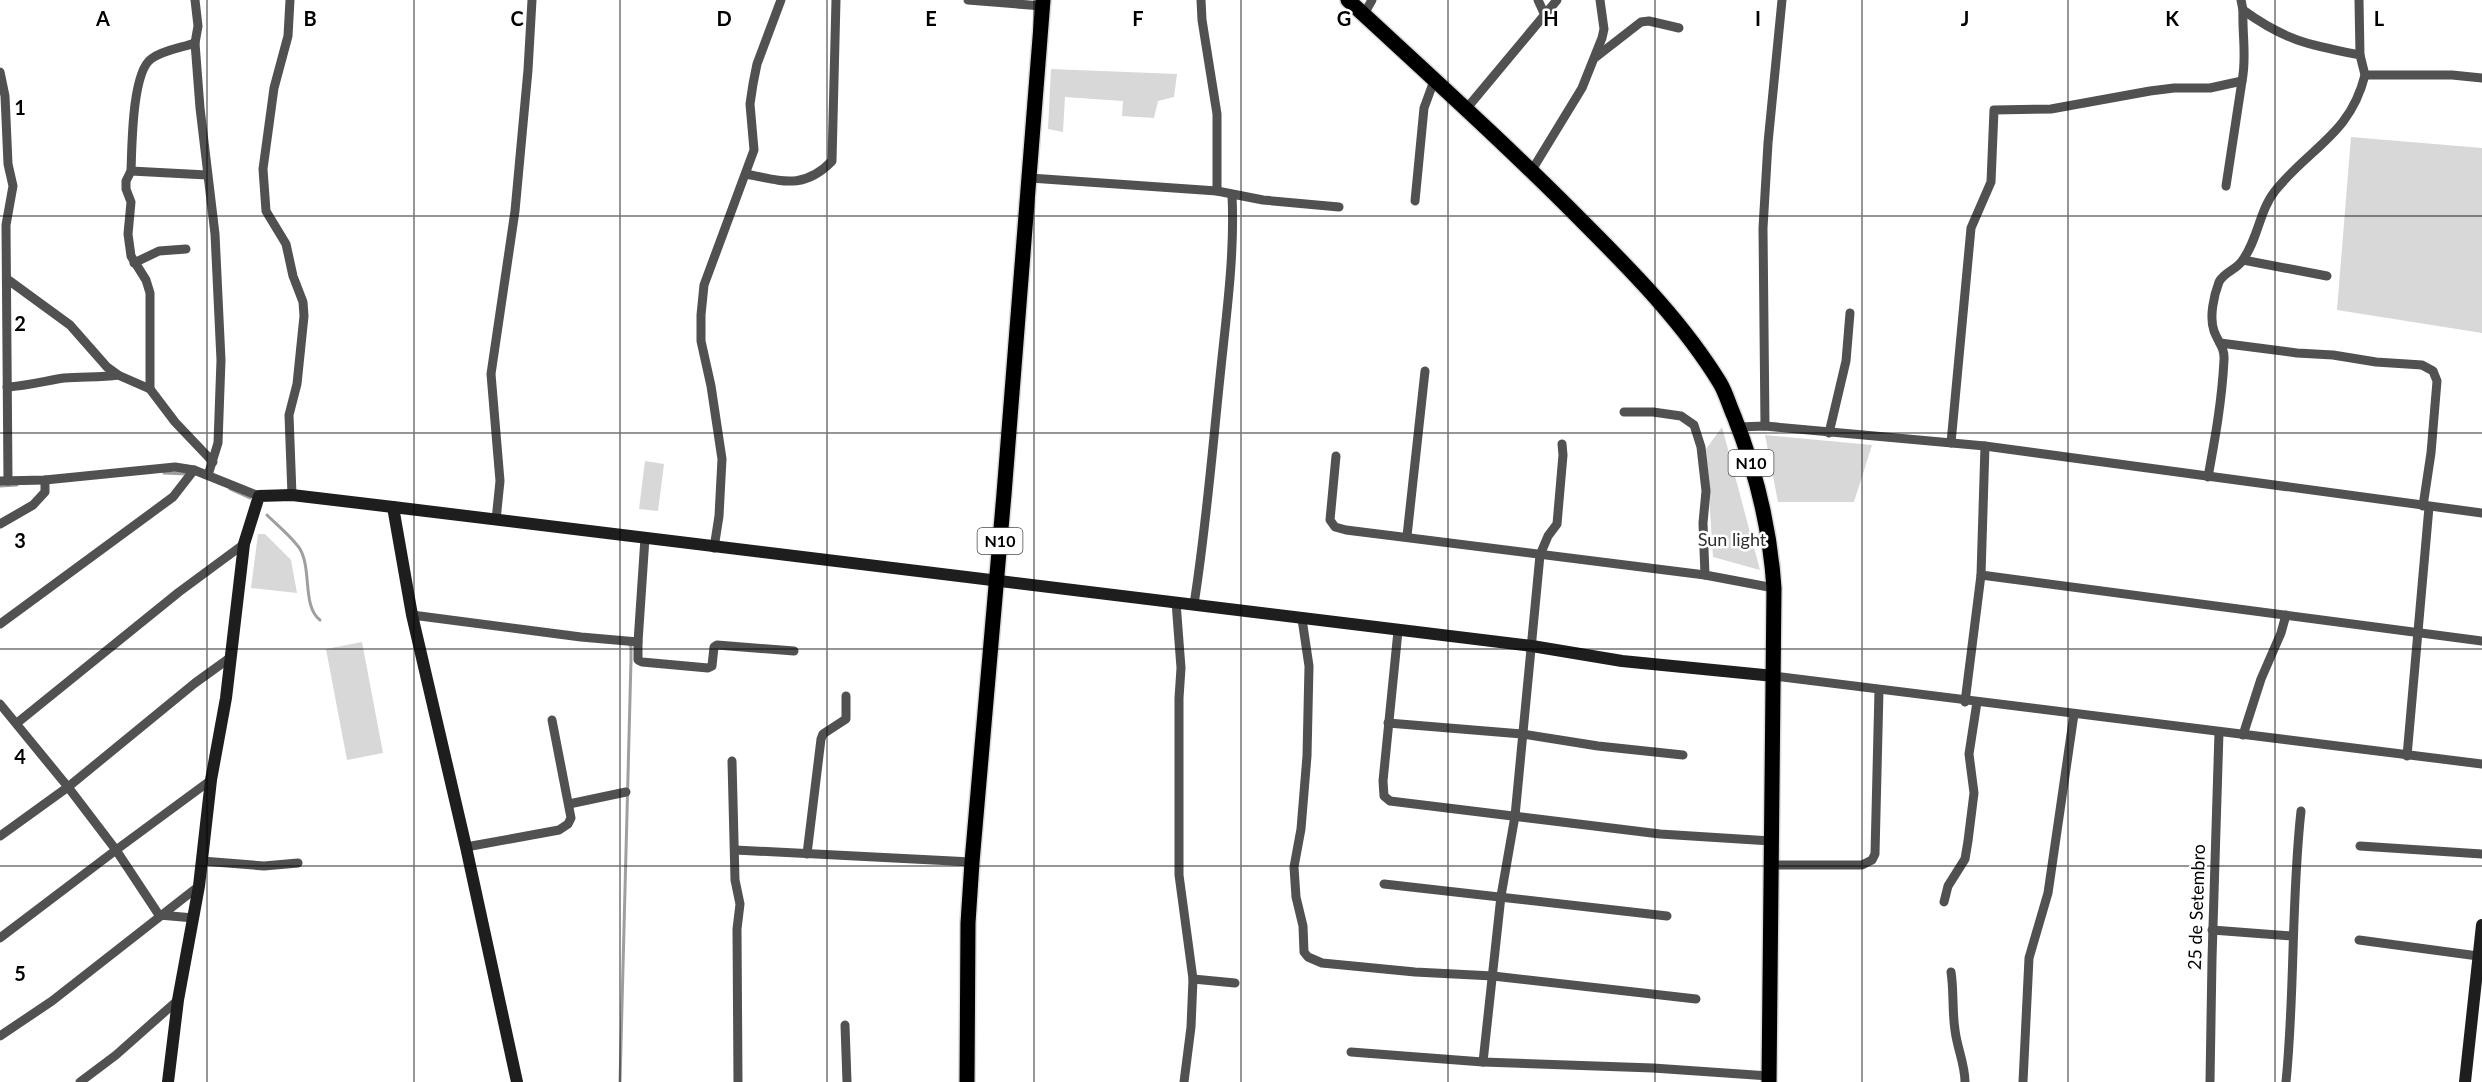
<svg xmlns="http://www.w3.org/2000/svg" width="2482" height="1082" viewBox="0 0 2482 1082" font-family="Lato,sans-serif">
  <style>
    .green { fill: #d8d8d8 }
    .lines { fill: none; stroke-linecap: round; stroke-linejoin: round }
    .stream { stroke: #9f9f9f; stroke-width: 3 }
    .primary-casing { stroke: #dbdbdb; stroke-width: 18 }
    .street { stroke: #515151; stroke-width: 9 }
    .secondary { stroke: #1e1e1e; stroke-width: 12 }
    .primary { stroke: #000; stroke-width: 15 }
    .grid { fill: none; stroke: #000; stroke-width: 1.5; stroke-opacity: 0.55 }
    .labels { text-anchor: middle; stroke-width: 5; stroke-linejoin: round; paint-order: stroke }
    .shield { fill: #fff; stroke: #4c4c4c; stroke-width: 1.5 }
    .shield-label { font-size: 16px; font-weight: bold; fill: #000 }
    .park-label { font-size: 18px; fill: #2f2f2f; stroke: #fff }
    .street-label { font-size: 18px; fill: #000; stroke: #fff }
    .grid-label { font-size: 20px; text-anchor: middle; font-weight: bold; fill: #000; stroke: #fff; stroke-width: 5; stroke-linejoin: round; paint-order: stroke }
  </style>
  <rect width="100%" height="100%" fill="#fff"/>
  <g class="green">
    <polygon points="1051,69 1177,74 1174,97 1158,101 1154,118 1122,116 1123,101 1065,97 1063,132 1048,129"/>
    <polygon points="2351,137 2482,148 2482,333 2337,310"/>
    <polygon points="1722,427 1760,570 1713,557 1706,449"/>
    <polygon points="1765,435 1872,445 1854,502 1778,502"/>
    <polygon points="645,461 664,464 658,511 639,509"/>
    <polygon points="258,534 265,534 291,560 297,593 251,588"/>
    <polygon points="362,642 383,753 347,760 326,649"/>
  </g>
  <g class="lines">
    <g class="stream">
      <polyline points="164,473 187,474"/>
      <polyline points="0,486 17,485"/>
      <polyline points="230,489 250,498"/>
      <path d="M 267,515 C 277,525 292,537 300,549 C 312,570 302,606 320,620"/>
      <polyline points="620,1082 631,660 631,647 629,644"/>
    </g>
    <defs>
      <g id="primary">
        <path d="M 1348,0 C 1428,74 1509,147 1585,224 C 1634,273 1684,324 1720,383 C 1726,393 1729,405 1734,416 C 1756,471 1770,529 1774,588 L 1769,1082"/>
        <polyline points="967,1082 968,923 972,862 1004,494 1043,0"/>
      </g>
    </defs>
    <use href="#primary" class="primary-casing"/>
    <g class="street">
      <polyline points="195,0 198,26 195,43 200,108 215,234 221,360 218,443 208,475"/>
      <polyline points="290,0 288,36 274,88 263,169 266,211 286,244 293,276 303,302 304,316 297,384 289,415 292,495"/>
      <polyline points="968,0 1042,6"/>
      <polyline points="1201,0 1202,20 1217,114 1217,191"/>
      <polyline points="1538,0 1544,13"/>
      <path d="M 2241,0 L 2243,10 C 2286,41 2309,45 2360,55 L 2365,75 L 2452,75 L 2482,78"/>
      <polyline points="2359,0 2360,55"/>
      <polyline points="1364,14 1372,0"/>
      <polyline points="1596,57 1641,22 1649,21 1679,28"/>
      <polyline points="0,72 5,96 8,164 13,186 6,225 8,481"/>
      <polyline points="1467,108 1557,0"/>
      <polyline points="1532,170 1582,88 1602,38 1604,29 1600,0"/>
      <polyline points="131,171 207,175"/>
      <path d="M 746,174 C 782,181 804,190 832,161 L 836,0"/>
      <polyline points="1030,178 1217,191 1263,200 1339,207"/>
      <polyline points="2226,186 2242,81"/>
      <polyline points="1415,201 1424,108 1435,78"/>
      <polyline points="2243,260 2327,276"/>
      <polyline points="134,263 159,251 186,249"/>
      <polyline points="7,279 70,325 107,367 118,375 150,389 175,422 213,462"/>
      <polyline points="2220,343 2297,353 2333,355 2376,362 2422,365 2433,371 2437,381 2431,453 2423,506"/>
      <path d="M 7,387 C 27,386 45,381 64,378 C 82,376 100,378 118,375"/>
      <path d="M 150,389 L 150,293 L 146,280 L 131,256 L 128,234 L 131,202 L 126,189 L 126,181 L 131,171 C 132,146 132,73 151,59 C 163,50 181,48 195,43"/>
      <polyline points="1624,412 1653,412 1681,416 1694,425 1701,447 1706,491 1703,523 1705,575"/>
      <polyline points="1765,426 1763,228 1768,143 1782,0"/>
      <polyline points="1738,427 1765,426 1985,446 2482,513"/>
      <polyline points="1829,433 1846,361 1850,313"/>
      <path d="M 1951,443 L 1971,228 L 1991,182 L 1994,110 L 2051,109 L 2150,91 L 2174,88 L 2210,88 L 2242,81 C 2247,57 2242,35 2243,10"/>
      <polyline points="1562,444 1563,455 1557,524 1548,536 1540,555 1515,816 1501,896 1483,1062 1653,1068 1769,1076"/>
      <polyline points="1336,456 1330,520 1335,527 1346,530 1705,575 1774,588"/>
      <path d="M 2208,477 C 2215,439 2222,400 2224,360 C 2225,348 2218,342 2214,331 C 2209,317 2214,295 2219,282 C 2224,272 2236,270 2242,261 C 2258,240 2259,211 2275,191 C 2310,147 2350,135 2365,75"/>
      <polyline points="0,481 45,480 175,467 194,470 259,496"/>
      <polyline points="496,520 500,481 491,374 515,211 528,70 532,0"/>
      <polyline points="0,524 33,505 45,492 45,480"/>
      <polyline points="1407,536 1425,371"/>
      <polyline points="714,548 719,516 722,459 711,386 701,341 701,315 704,285 754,150 750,104 753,84 757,64 781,0"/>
      <polyline points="1981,575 2482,641"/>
      <polyline points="1176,602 1181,668 1179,698 1179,875 1193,979 1191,1027 1184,1082"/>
      <path d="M 1194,604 C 1206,529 1212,453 1220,377 C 1226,317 1235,255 1232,195"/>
      <polyline points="412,615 581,637 638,642 638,660 642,662 708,668 712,666 714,647 717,645 794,651"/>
      <polyline points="1302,619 1309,666 1307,756 1301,829 1294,867 1296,897 1303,926 1304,952 1308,957 1322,963 1415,972 1493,976 1696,999"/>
      <polyline points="0,624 173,497 194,470"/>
      <polyline points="1398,631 1383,781 1384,796 1390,801 1660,834 1771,841"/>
      <polyline points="638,642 645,538"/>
      <polyline points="1774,676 2482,764"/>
      <polyline points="1965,702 1981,575 1985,446"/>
      <polyline points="0,704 68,787 0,836"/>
      <polyline points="17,723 179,592 244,544"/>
      <polyline points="1388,723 1522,734 1598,746 1683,755"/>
      <polyline points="2243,735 2261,679 2281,633 2286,615"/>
      <polyline points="2407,756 2429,507"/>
      <polyline points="732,761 735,880 740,904 737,929 738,1082"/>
      <polyline points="569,804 626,792"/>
      <polyline points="2360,846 2482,854"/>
      <polyline points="466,847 559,830 568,824 571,818 552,720"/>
      <polyline points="735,850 972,862"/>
      <polyline points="807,854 821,739 823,734 846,719 846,696"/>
      <polyline points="202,861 264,866 298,863"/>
      <polyline points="1770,865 1862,865 1872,860 1875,854 1879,690"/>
      <polyline points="1384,884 1667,916"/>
      <polyline points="1944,902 1948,886 1965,859 1968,841 1974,793 1969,754 1977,702"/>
      <polyline points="194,918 159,915 116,850 211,780"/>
      <polyline points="2212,930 2292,936"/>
      <polyline points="0,938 116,850 68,787 195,683 231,657"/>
      <polyline points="2359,940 2478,956"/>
      <path d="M 1951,972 C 1954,991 1952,1011 1955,1030 C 1957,1048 1965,1064 1965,1082"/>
      <polyline points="1193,979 1235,983"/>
      <polyline points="845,1025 847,1082"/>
      <polyline points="0,1036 52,1001 199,886"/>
      <polyline points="1351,1052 1483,1062"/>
      <polyline points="80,1082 116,1055 178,1000"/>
      <polyline points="2023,1082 2029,958 2048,893 2074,714"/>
      <polyline points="2210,1082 2212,959 2219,732"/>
      <path d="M 2286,1082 C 2295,992 2291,901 2301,811"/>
    </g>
    <g class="secondary">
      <polyline points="393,507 412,615 466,847 517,1082"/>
      <polyline points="168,1082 178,1000 199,886 211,780 226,698 244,544 259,496 292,495 393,507 1532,646 1622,661 1774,676"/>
      <polyline points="2465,1082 2482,925"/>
    </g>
    <use href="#primary" class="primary"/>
  </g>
  <path class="grid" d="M 207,0 L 207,1082M 414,0 L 414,1082M 620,0 L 620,1082M 827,0 L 827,1082M 1034,0 L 1034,1082M 1241,0 L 1241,1082M 1448,0 L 1448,1082M 1655,0 L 1655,1082M 1862,0 L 1862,1082M 2068,0 L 2068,1082M 2275,0 L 2275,1082M 0,216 L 2482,216M 0,433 L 2482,433M 0,649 L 2482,649M 0,866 L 2482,866"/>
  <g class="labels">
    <g class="shield">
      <rect x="1728.5" y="450" width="45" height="26" rx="4.5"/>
      <rect x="977.5" y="528" width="45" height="26" rx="4.5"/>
    </g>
    <g class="shield-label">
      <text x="1751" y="469">N10</text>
      <text x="1000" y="547">N10</text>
    </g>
    <g class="park-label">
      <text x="1732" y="546">Sun light</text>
    </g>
    <g class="street-label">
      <text transform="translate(2197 907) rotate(-88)" y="6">25 de Setembro</text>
    </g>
  </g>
  <g class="grid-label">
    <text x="103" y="26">A</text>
    <text x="310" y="26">B</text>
    <text x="517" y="26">C</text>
    <text x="724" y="26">D</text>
    <text x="931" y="26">E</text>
    <text x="1138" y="26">F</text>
    <text x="1344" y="26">G</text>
    <text x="1551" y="26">H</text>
    <text x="1758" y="26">I</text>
    <text x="1965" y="26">J</text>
    <text x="2172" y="26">K</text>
    <text x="2379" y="26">L</text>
    <text x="20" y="115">1</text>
    <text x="20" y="331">2</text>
    <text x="20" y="548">3</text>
    <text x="20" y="764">4</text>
    <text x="20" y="981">5</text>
  </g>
</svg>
